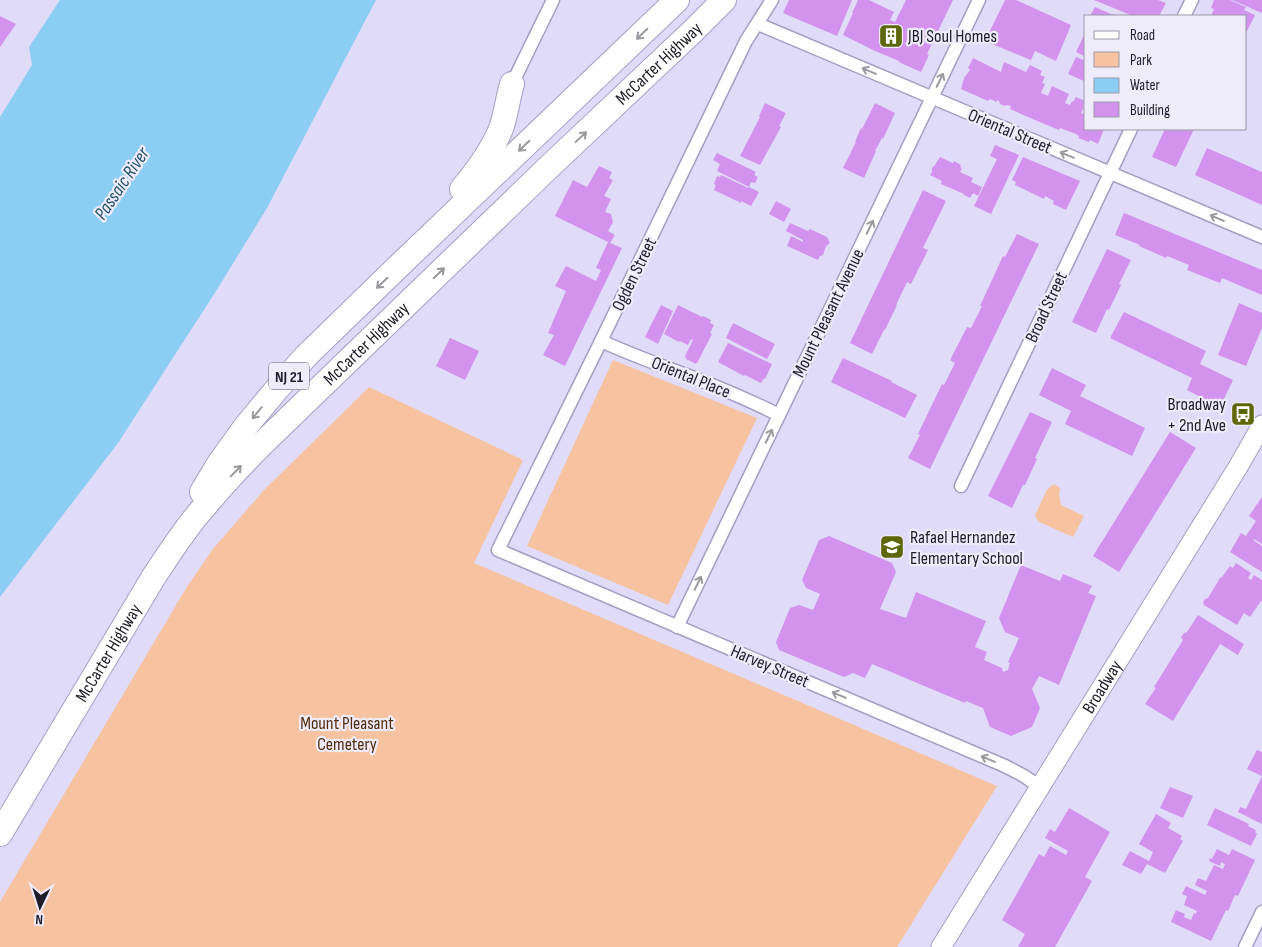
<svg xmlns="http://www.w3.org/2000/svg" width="1262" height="947" viewBox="0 0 1262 947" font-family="'Sofia Sans Condensed',sans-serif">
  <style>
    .green { fill: #f6c29f }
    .water { fill: #8ccdf4 }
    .building { fill: #d292ed }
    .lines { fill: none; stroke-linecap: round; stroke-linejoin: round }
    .street-casing { stroke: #a59dc2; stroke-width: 15 }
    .secondary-casing { stroke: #a59dc2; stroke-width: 21 }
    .highway-casing { stroke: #a59dc2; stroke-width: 26 }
    .street { stroke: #fff; stroke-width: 12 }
    .secondary { stroke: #fff; stroke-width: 19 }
    .highway { stroke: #fff; stroke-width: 24 }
    .oneway { stroke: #9b999f }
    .labels { text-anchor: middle; stroke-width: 4.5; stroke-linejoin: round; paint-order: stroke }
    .shield { fill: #eeebfa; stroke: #5e5b68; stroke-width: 1 }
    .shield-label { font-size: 16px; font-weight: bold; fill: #201d2a }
    .poi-label { font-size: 18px; fill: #201d2a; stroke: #eeebfa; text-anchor: start }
    .street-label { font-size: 18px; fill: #201d2a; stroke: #eeebfa }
    .park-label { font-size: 18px; fill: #522c0f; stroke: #eeebfa }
    .water-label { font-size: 19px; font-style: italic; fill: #1e516b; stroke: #eeebfa }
  </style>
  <rect width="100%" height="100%" fill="#e1dbfa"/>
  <g class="green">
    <polygon points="613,360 757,418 668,605 527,546"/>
    <polygon points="369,387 523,460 474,563 997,786 897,947 0,947 0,902 188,585 213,549 263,491"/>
    <polygon points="1054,484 1060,488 1059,495 1061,505 1084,516 1073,537 1039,522 1035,515 1047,490"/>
  </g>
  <polygon class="water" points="60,0 376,0 267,208 218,288 118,443 0,597 0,117 32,65 29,47"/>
  <g class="building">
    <polygon points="789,0 852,0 837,36 783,13"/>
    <polygon points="858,0 869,0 894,12 890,20 895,22 906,0 953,0 927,54 929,55 921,72 903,64 899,62 899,61 875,51 843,35 853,13 852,13"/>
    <polygon points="1005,0 1016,0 1071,25 1056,61 1035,51 1031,60 985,41"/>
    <polygon points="1094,0 1158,0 1166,3 1159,16 1133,16"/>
    <polygon points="1214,0 1230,0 1246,7 1244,10 1255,15 1246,33 1246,16 1211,16 1214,9 1211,8"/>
    <polygon points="1232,0 1262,0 1262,13 1246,6"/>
    <polygon points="1095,7 1116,16 1090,16"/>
    <polygon points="0,16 16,24 0,47"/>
    <polygon points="1086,31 1086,57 1076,52"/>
    <polygon points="1076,57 1086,61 1086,82 1068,74"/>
    <polygon points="973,58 1001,72 1004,62 1026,72 1030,65 1042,71 1040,75 1045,77 1042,83 1045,84 1041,93 1048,96 1052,86 1069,94 1065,103 1070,105 1072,101 1073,102 1076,97 1085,101 1083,106 1084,107 1081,113 1086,115 1086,129 1104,129 1098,144 1090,140 1089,142 1078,138 1079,136 1076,134 1060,128 1059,130 1035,120 1010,109 1011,106 1007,105 1005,106 1000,104 999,101 997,100 997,102 990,99 988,101 961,89 964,78 970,70 968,68"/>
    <polygon points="765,103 786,113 779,126 781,127 760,165 740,156 760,117 759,116"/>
    <polygon points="875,103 895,113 883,139 882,138 875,151 876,151 864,178 843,168 856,142 855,142 861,128 862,129"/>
    <polygon points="1165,129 1194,129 1176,167 1152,157"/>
    <polygon points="995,145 1019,155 991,214 974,206 997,159 990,156"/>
    <polygon points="1207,148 1262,172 1262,205 1195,175"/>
    <polygon points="717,153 756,172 754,175 758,177 755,183 751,182 749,187 717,171 720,164 713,160"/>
    <polygon points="940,157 953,163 954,161 961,165 960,167 962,168 960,172 973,178 971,182 982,187 978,196 973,193 970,198 964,195 964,194 941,184 942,181 930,175 932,172 932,168 935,165"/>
    <polygon points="1023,157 1080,181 1066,210 1053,204 1054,201 1045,196 1044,199 1015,185 1016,182 1012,180"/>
    <polygon points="599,166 612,172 609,178 613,180 604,196 611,199 605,212 611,214 613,222 608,231 615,235 610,243 622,248 565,366 543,355 554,335 548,333 566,291 555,286 566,266 596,281 601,270 596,268 608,242 555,216 573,180 587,187"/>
    <polygon points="721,175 748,188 749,187 759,192 751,206 741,201 741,203 714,190 716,185 714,184 717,176 720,177"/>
    <polygon points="923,190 946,201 923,248 928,250 911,284 907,282 896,305 897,305 885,330 884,330 872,354 850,343"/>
    <polygon points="776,201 791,209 784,222 769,214"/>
    <polygon points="1124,213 1262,270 1262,295 1222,278 1220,283 1187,270 1189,265 1167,256 1166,258 1139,246 1140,245 1115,235"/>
    <polygon points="790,223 808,231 810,229 827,237 830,243 826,246 823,255 820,256 818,260 787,246 791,236 803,242 803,240 786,231"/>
    <polygon points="1017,234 1039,244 930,469 908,458 920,435 918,434 942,384 944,385 955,363 950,360 967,327 971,328 982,306 980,306 1003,256 1005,257"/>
    <polygon points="1107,249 1131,260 1119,284 1121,285 1109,310 1107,309 1096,333 1072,322"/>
    <polygon points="1239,303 1262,313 1262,328 1246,366 1218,355"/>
    <polygon points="661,305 673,311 658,344 645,337"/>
    <polygon points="678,305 702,317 703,316 711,320 710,323 714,325 710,333 712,334 697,363 696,363 696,364 686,359 685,356 693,340 691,339 688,345 680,341 679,342 664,334"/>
    <polygon points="1124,312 1206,351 1200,364 1233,380 1220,407 1187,390 1192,378 1110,338"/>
    <polygon points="733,323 775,344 767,359 726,338"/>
    <polygon points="450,338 479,351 465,380 436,366"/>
    <polygon points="728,343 772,364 765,379 764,378 761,383 745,375 744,376 718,362"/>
    <polygon points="843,358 892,381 891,382 917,395 905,418 831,382"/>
    <polygon points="1052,368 1086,385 1080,396 1145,428 1132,456 1065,424 1071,411 1039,395"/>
    <polygon points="1030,412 1052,422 1035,458 1037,459 1025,485 1023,485 1012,508 988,496"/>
    <polygon points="1170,432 1196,448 1119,572 1093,556"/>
    <polygon points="1262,497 1262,544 1254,539 1253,540 1262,546 1262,572 1230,552 1241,533 1246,536 1256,521 1249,516"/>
    <polygon points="829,536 892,563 896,572 880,609 906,618 916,592 986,621 975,647 987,652 984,660 1002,668 1003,672 1008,670 1010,663 1008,662 1019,638 1005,632 999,618 1021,565 1060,581 1063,574 1092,586 1088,593 1096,596 1059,685 1039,676 1032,689 1040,708 1032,727 1011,736 990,727 983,708 966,701 965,703 872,664 865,678 853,673 844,677 779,650 776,642 790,608 799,605 813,610 820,594 806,588 802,580 819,540"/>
    <polygon points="1236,563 1251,573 1248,578 1251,580 1254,575 1262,580 1262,602 1261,601 1250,617 1244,613 1237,625 1204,605 1203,602 1205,599 1208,598 1220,578 1222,577 1230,566 1233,568"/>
    <polygon points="1198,615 1244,644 1238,655 1220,644 1173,721 1145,704 1156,688 1154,687 1183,640 1181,637 1184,633 1187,632"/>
    <polygon points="1257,750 1262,752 1262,824 1238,812 1240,807 1246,809 1262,776 1247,769"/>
    <polygon points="1170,787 1193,796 1183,818 1160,808"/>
    <polygon points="1069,808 1110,832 1085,877 1092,881 1055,947 1018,947 1025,934 1002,920 1039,854 1044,857 1050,846 1066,855 1068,851 1045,838 1050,829 1055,832"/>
    <polygon points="1215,808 1249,824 1248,826 1254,829 1256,831 1255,832 1257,834 1251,846 1207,825"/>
    <polygon points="1156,814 1171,823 1168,828 1182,836 1180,839 1183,841 1165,873 1147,864 1141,874 1122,865 1130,851 1149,861 1153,852 1139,844"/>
    <polygon points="1217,849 1229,855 1232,849 1255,860 1238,896 1235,895 1228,911 1226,910 1211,941 1171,922 1176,910 1185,914 1184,917 1191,920 1194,913 1196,914 1197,911 1184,905 1187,896 1182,894 1186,886 1205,895 1207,891 1195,885 1198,878 1206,881 1214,865 1223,869 1225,864 1221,862 1220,866 1209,861 1210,858 1212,859"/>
  </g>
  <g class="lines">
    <defs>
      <g id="street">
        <polyline points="772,0 746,41 601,341 498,550 1005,766 1024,776 1040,787"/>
        <polyline points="1184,16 1192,0"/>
        <polyline points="758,24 1262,237"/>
        <polyline points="512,84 553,0"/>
        <path d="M 601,341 C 625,352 649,361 673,370 C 709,383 745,398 779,415"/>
        <polyline points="961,486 1131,129"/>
        <polyline points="677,627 979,0"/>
        <polyline points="1245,947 1262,912"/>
      </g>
      <g id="secondary">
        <path id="s1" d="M 941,947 L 1238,467 L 1262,425"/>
      </g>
      <g id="highway">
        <path d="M 462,189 C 478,170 493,150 502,126 C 506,113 508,98 512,84"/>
        <polyline points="202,492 220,462 246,426 276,390 306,356 405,260 677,0"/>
        <path id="s2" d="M 0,834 L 153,578 C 169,554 185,528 205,506 C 223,484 243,463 263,443 L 551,165 L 691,33 L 724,0"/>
      </g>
    </defs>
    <use href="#street" class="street-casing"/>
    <use href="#secondary" class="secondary-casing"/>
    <use href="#highway" class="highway-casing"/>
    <use href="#street" class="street"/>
    <use href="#secondary" class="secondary"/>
    <use href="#highway" class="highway"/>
  </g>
  <defs><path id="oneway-shaft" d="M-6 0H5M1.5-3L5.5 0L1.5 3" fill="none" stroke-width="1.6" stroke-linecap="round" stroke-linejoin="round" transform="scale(1.25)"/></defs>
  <g class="oneway">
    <use href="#oneway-shaft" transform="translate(642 34) rotate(136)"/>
    <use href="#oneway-shaft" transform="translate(869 71) rotate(-157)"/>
    <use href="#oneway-shaft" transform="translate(940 80) rotate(-64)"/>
    <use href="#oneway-shaft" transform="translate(581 137) rotate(-43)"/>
    <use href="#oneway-shaft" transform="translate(524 146) rotate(136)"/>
    <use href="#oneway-shaft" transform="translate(1067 155) rotate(-157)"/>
    <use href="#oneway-shaft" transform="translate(1217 218) rotate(-157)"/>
    <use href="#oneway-shaft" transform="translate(870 227) rotate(-64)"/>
    <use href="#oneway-shaft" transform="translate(439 273) rotate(-44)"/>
    <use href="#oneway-shaft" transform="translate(382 283) rotate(136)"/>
    <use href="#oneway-shaft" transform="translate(257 413) rotate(129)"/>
    <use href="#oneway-shaft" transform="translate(769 436) rotate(-64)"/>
    <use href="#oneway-shaft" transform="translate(236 471) rotate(-46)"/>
    <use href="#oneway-shaft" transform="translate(698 583) rotate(-64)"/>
    <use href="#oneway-shaft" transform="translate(839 695) rotate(-157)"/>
    <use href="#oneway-shaft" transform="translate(988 759) rotate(-157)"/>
  </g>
  <defs>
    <symbol id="building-square" viewBox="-11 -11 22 22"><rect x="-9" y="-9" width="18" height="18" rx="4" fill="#5e6708" stroke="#eeebfa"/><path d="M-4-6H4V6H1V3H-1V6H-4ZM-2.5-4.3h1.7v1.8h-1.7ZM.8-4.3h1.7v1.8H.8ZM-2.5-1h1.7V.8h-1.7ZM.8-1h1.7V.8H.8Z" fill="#fff"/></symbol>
    <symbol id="bus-square" viewBox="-11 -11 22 22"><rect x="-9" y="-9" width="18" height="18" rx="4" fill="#5e6708" stroke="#eeebfa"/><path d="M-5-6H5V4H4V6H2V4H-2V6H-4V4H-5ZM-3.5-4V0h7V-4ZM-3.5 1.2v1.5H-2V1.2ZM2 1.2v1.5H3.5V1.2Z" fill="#fff"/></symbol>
    <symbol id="school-square" viewBox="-11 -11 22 22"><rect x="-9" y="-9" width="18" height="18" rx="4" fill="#5e6708" stroke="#eeebfa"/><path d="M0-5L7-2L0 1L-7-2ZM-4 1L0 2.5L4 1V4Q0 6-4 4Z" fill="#fff"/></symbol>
  </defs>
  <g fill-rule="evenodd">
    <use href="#building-square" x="877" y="22" width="28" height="28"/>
    <use href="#bus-square" x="1229" y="400" width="28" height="28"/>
    <use href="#school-square" x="878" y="533" width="28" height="28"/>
  </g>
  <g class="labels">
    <rect class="shield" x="269" y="362.5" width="40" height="27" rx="4"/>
    <g class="shield-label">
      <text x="289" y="382">NJ 21</text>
    </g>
    <g class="poi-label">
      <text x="908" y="42">JBJ Soul Homes</text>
      <text x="1226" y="410" text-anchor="end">Broadway<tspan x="1226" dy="21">+ 2nd Ave</tspan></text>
      <text x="910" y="543">Rafael Hernandez<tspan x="910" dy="21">Elementary School</tspan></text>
    </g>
    <g class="street-label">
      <text dy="6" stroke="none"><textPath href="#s2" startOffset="1021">McCarter Highway</textPath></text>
      <text transform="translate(1010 131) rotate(23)" y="6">Oriental Street</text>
      <text transform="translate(634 274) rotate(-64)" y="6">Ogden Street</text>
      <text transform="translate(1046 307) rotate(-65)" y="6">Broad Street</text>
      <text transform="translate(828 313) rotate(-64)" y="6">Mount Pleasant Avenue</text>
      <text dy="6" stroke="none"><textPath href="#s2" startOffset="616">McCarter Highway</textPath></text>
      <text transform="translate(691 377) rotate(22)" y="6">Oriental Place</text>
      <text dy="6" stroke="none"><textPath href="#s2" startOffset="211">McCarter Highway</textPath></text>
      <text transform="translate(770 666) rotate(23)" y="6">Harvey Street</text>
      <text dy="6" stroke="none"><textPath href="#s1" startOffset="306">Broadway</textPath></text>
    </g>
    <g class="park-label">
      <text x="347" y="729">Mount Pleasant<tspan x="347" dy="21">Cemetery</tspan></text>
    </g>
    <g class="water-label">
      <text transform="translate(121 183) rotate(-56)" y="7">Passaic River</text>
    </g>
  </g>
  <rect x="1084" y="15" width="162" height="115" fill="#eeebfa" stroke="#9c99a7"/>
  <rect x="1094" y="31" width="25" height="8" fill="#ffffff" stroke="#9c99a7"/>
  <text x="1130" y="40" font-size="15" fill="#201d2a">Road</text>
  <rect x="1094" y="52" width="25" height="15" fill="#f6c29f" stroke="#9c99a7"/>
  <text x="1130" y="65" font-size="15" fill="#201d2a">Park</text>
  <rect x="1094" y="78" width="25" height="15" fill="#8ccdf4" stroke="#9c99a7"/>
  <text x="1130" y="90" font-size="15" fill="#201d2a">Water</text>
  <rect x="1094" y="102" width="25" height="15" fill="#d292ed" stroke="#9c99a7"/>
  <text x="1130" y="115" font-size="15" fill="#201d2a">Building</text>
  <g transform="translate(40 907) rotate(184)" stroke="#eeebfa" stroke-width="4" paint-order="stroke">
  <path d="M0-4L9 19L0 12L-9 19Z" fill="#201d2a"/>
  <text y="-8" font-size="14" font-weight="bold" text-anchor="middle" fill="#201d2a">N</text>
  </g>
</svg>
